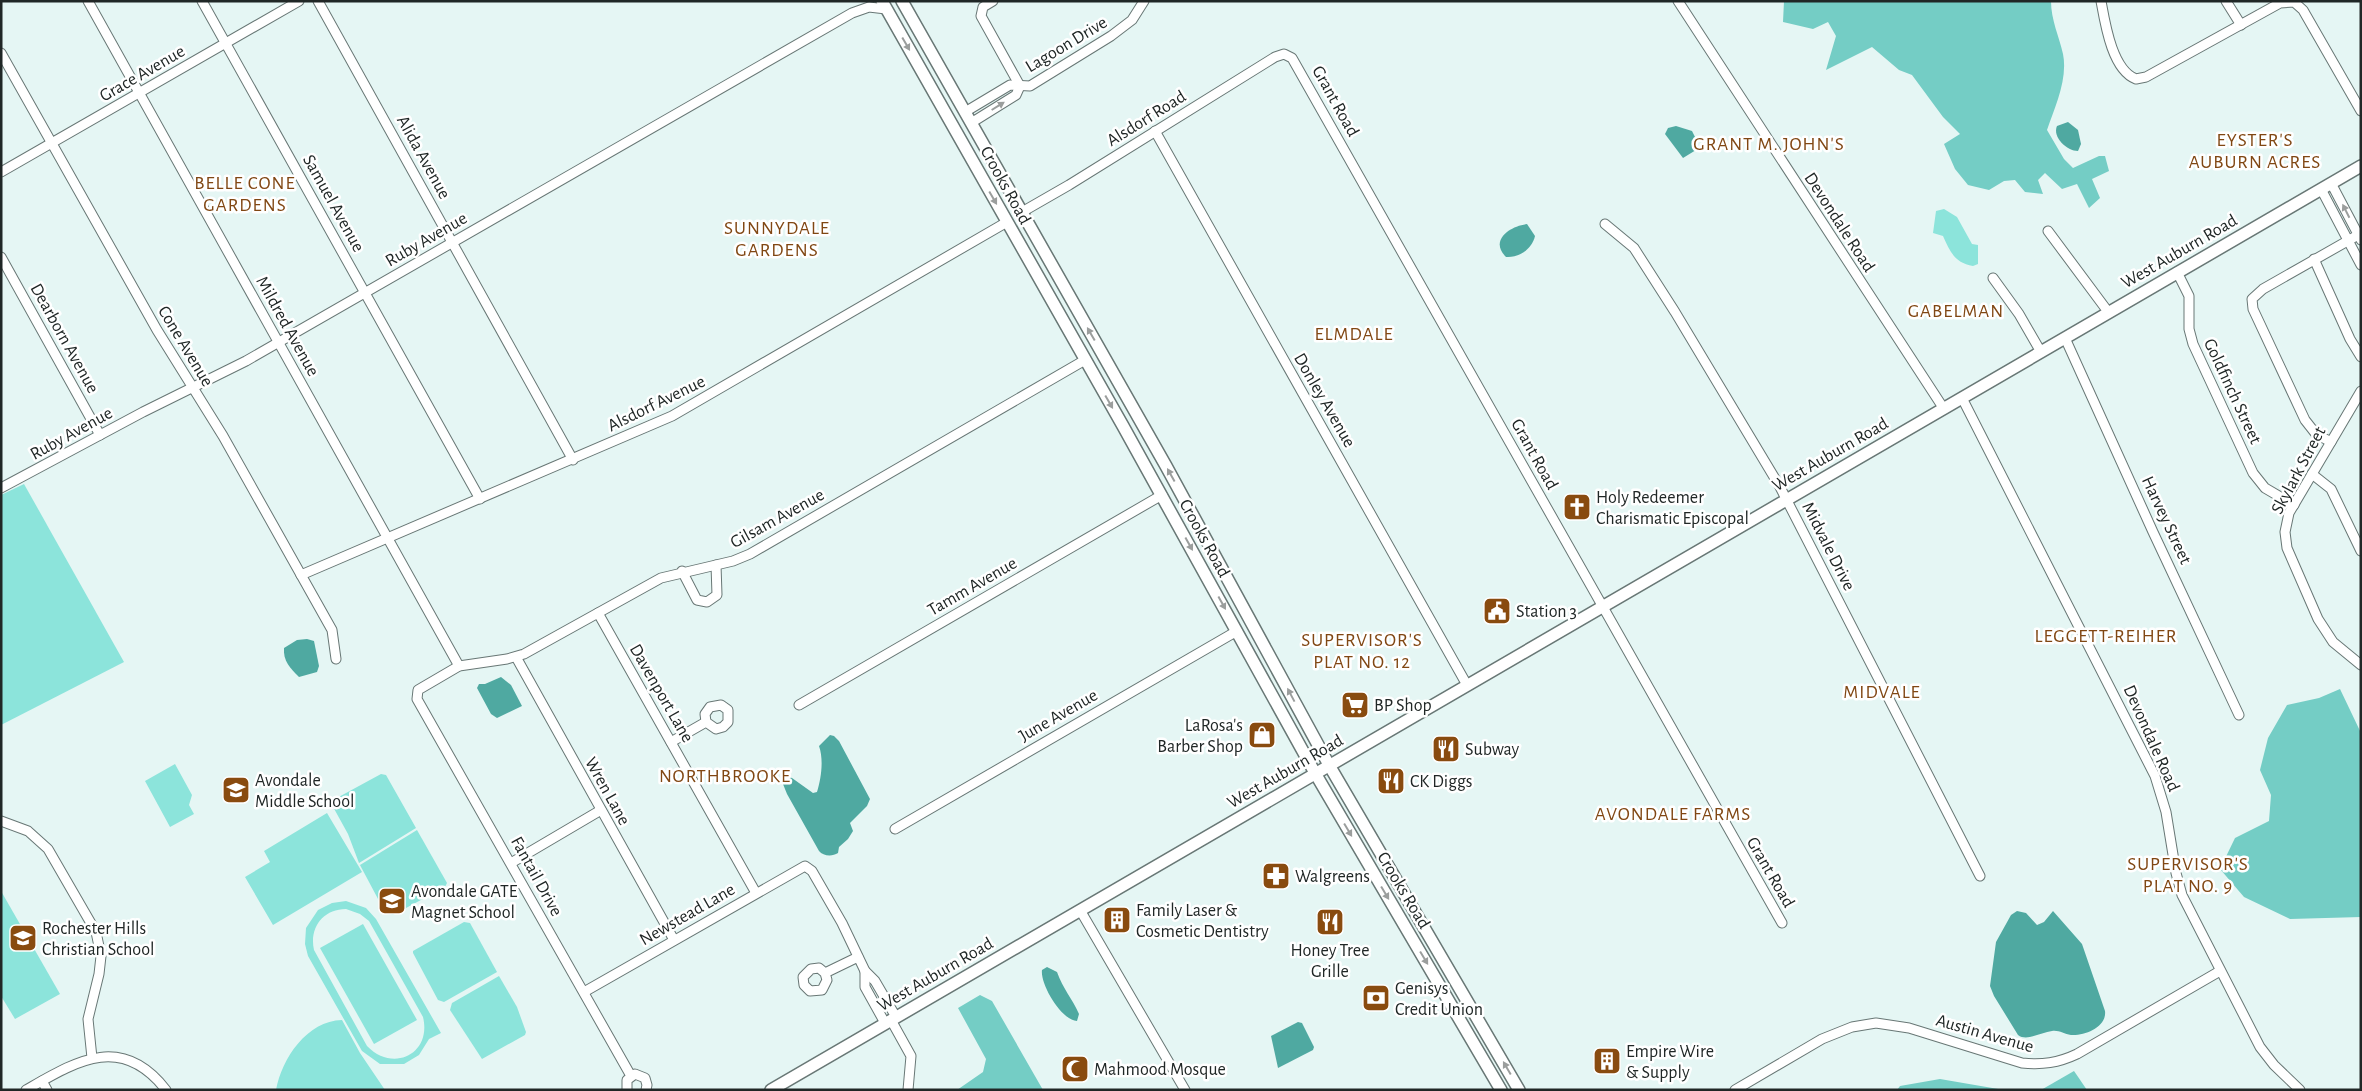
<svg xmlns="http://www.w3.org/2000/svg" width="2362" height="1091" viewBox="0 0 2362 1091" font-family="'Alegreya Sans',sans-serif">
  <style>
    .green { fill: #8ce4db; fill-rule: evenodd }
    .forest { fill: #74cdc5 }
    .water { fill: #4fa9a1 }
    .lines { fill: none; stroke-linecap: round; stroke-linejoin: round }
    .minor-casing { stroke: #687775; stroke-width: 11 }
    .major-casing { stroke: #687775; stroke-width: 14 }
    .minor { stroke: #fff; stroke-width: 9 }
    .major { stroke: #fff; stroke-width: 11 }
    .oneway { fill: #9b9e9d }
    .labels { text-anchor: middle; stroke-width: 5; stroke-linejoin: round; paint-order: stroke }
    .street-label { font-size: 18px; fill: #202726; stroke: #fff }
    .poi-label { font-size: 18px; fill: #202726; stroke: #fff; text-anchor: start }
    .neighbourhood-label { font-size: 19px; letter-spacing: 1px; fill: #804713; stroke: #fff }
  </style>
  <rect width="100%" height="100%" fill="#e5f6f4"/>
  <g class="green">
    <path d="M 1944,209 L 1957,217 L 1972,244 L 1978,245 L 1978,264 L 1973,266 C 1955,263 1950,252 1943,236 L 1933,233 L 1936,211 Z"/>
    <polygon points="24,484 124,662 1,725 1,495"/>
    <polygon points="175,764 192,795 189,805 194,814 170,827 145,781"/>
    <polygon points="381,774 386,775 416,828 359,863 348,834 332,805 335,799"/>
    <polygon points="327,813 362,872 273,925 245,877 270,862 264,851"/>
    <polygon points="417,830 447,883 445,887 393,915 386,914 360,865"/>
    <polygon points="1,891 60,994 15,1019 1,996"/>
    <path d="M 346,901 L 366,908 L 376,919 L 441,1033 L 429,1039 L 419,1055 L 404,1064 L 380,1064 L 362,1051 L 308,956 L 305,944 L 306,928 L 318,910 L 332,903 ZM 346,909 L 360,914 L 369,921 L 423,1017 C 432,1054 393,1073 367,1046 L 314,950 C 309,928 323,909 346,909 Z"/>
    <polygon points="464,922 470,923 497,972 444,1002 438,1000 413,953 413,951"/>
    <polygon points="363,924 417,1020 374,1044 320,948"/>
    <polygon points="499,976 517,1007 526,1032 525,1035 482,1059 450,1010 452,1003"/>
    <path d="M 342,1020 L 360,1053 L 385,1090 L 276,1090 C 282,1058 307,1021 342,1020 Z"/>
  </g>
  <g class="forest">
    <path d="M 1784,1 L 2051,1 C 2051,20 2059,36 2063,54 C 2068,79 2055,107 2047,130 L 2064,159 L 2073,168 L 2099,156 L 2105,156 L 2109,171 L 2092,179 L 2100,198 L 2089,208 L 2077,184 L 2062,189 L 2045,173 L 2038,180 L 2043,194 L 2025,192 L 2015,180 L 2004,181 L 1989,190 L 1968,185 L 1955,169 L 1944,144 L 1960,134 L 1943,117 L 1912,75 L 1899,70 L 1872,47 L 1826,70 L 1836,36 L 1828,22 L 1813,29 L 1783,22 Z"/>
    <polygon points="2340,689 2361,733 2361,917 2290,919 2244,897 2220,869 2235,838 2269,821 2271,795 2260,770 2268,738 2287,705 2319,698"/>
    <polygon points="980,995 992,1001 1043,1090 957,1090 983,1072 986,1059 958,1008"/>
    <polygon points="2074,1071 2087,1090 2041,1090"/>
    <polygon points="1940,1079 2004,1090 1897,1090 1900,1086"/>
  </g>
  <g class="water">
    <path d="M 2068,122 L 2078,130 L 2081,144 L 2078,151 C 2067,151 2052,137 2057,126 Z"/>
    <polygon points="1676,126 1692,131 1698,143 1696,150 1683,158 1665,134 1668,128"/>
    <path d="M 1527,224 L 1535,236 C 1532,249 1519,258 1506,257 C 1489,240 1510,226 1527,224 Z"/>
    <path d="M 307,639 L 314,641 L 319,666 L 317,672 L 299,677 C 290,668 283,661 284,648 L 297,640 Z"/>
    <polygon points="501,677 511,685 522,706 497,718 491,714 477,688 479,684 485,684"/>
    <path d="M 830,735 L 834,736 L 839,741 L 870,799 L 867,806 L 850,823 L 853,831 L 848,839 L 839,847 L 838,853 C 832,857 823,856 819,851 L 787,794 L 781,779 L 784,776 L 792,778 L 813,793 L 817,792 C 821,779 824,760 819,746 Z"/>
    <path d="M 2017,911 L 2026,913 L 2037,925 L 2044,922 L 2053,911 L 2082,944 L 2105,1011 C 2107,1027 2085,1036 2071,1035 C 2064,1034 2059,1030 2052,1031 C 2041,1032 2027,1042 2018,1035 L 1994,996 L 1990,986 L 1996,942 L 2011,915 Z"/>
    <path d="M 1047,967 L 1057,972 C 1063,989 1072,998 1079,1014 L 1077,1021 C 1061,1020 1040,984 1042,970 Z"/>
    <polygon points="1298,1022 1302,1023 1314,1047 1313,1050 1278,1068 1271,1036"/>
  </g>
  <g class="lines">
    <defs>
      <g id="minor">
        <polyline points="88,1 459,666"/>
        <polyline points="202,1 480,499"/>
        <polyline points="318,1 573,460"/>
        <polyline points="993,1 983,7 981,16 1020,86"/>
        <polyline points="1678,1 1944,409"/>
        <path d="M 2101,1 C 2105,23 2112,70 2136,79 L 2146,77 L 2280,3 L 2294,2 L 2303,10 L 2361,111"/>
        <polyline points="2226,1 2241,25"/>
        <polyline points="1,53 157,330 223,436 332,630 336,659"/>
        <polyline points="965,112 1010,85 1030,86 1111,36 1132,20 1144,1"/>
        <polyline points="971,123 1016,95 1020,86"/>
        <polyline points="1155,131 1467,685"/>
        <polyline points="1,172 299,1"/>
        <polyline points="2331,183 2361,240"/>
        <polyline points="2321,189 2361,265"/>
        <polyline points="1022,212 1069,185 1275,57 1284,54 1292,58 1782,923"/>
        <polyline points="1605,224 1634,248 1675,312 1780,487 1980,876"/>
        <polyline points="2048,231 2109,313"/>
        <polyline points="1,257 100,435"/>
        <polyline points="2314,259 2350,339 2361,357"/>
        <polyline points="2177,272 2189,296 2189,329 2193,344 2253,473 2265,488 2294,505"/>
        <polyline points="1993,278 2019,314 2041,352"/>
        <polyline points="2065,338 2153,532 2239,715"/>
        <polyline points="2361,391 2289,513 2285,532 2287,548 2318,619 2333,642 2361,665"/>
        <polyline points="1962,398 2155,776 2166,812 2176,873 2182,895 2260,1047 2274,1065 2300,1090"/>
        <polyline points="2331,442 2316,434 2305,420 2253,309 2252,299 2263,289 2358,235"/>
        <polyline points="2312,474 2331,489 2361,551"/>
        <polyline points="1,488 143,412 246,361 852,13 869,7 886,9"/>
        <polyline points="682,571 697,600 707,602 717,595 716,565"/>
        <polyline points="301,575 672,416 1007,222"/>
        <polyline points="598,613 756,893"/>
        <polyline points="516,657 674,940"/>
        <polyline points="799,705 1162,495"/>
        <polyline points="671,742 706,722 716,729 723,727 728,722 728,710 721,705 710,707 705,714 706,722"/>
        <polyline points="1,821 28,831 48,849 96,932 101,956 99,974 88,1019 92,1058"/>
        <polyline points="895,829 1237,631"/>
        <polyline points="511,863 601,810"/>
        <polyline points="1080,910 1185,1090"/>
        <polyline points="865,971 865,987 885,1023"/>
        <polyline points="825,973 827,980 822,990 810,991 804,985 803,977 811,969 819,968 825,973 858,957"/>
        <polyline points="584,992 805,866 812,871 842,923 865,971 875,981 896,1017"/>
        <polyline points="891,1020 911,1056 908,1090"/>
        <polyline points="631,1076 417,699 418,690 459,666 507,659 524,654 661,578 733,561 750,554 1085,360"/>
        <polyline points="42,1081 47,1090"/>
        <path d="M 26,1090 C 75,1062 121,1032 166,1090"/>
        <polyline points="627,1090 627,1080 635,1074 645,1078 647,1085 646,1090"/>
        <path d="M 1735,1090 L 1822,1039 L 1852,1027 L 1876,1023 L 1909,1028 L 2022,1063 C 2042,1065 2058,1063 2077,1054 L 2220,971"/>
      </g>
      <g id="major">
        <polyline points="882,1 1123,426 1315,773 1501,1090"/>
        <polyline points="902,1 1166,466 1329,765 1519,1090"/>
        <polyline points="771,1090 2361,166"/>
      </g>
    </defs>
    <use href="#minor" class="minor-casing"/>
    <use href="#major" class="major-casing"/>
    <use href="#minor" class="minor"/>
    <use href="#major" class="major"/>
  </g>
  <defs><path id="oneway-solid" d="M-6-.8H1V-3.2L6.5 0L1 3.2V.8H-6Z" transform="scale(1.25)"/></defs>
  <g class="oneway">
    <use href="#oneway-solid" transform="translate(906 44) rotate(60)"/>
    <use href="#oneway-solid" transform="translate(998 106) rotate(-32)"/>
    <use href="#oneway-solid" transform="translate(993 198) rotate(60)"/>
    <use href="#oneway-solid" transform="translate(2346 211) rotate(-117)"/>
    <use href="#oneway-solid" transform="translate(1091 334) rotate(-120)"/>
    <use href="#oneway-solid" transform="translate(1109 402) rotate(60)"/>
    <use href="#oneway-solid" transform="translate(1171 475) rotate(-119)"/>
    <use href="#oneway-solid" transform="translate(1189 544) rotate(61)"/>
    <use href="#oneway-solid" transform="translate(1222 603) rotate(61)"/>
    <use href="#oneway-solid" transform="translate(1291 695) rotate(-118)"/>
    <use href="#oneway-solid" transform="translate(1348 830) rotate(59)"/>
    <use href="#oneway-solid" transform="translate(1385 893) rotate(59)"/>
    <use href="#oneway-solid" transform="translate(1424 958) rotate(59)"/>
    <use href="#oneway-solid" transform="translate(1507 1068) rotate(-120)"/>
  </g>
  <defs>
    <symbol id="church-square" viewBox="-11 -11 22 22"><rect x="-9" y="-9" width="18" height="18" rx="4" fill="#894b0f" stroke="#fff"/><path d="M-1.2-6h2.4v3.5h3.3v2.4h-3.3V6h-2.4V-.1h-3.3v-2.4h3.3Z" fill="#fff"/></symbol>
    <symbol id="civic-square" viewBox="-11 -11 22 22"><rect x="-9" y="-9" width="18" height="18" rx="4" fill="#894b0f" stroke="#fff"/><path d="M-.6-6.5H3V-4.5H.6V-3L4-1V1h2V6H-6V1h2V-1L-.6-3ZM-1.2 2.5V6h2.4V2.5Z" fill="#fff"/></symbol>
    <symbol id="supermarket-square" viewBox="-11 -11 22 22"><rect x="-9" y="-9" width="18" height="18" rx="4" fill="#894b0f" stroke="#fff"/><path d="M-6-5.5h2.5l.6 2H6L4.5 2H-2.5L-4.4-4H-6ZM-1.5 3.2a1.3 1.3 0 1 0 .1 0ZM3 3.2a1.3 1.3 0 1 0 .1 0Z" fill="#fff"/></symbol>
    <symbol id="shop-square" viewBox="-11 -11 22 22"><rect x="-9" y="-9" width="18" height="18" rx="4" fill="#894b0f" stroke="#fff"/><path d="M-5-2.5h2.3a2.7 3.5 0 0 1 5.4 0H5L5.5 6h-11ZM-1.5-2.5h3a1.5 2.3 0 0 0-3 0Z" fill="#fff"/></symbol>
    <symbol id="restaurant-square" viewBox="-11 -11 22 22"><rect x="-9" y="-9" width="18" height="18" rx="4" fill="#894b0f" stroke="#fff"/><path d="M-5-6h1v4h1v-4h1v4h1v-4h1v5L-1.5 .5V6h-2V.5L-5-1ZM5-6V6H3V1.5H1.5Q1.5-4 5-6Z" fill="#fff"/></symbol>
    <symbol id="school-square" viewBox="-11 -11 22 22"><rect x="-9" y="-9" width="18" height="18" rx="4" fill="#894b0f" stroke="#fff"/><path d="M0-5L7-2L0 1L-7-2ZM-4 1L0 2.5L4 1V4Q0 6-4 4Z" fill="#fff"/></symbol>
    <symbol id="pharmacy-square" viewBox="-11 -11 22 22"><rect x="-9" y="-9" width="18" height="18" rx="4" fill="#894b0f" stroke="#fff"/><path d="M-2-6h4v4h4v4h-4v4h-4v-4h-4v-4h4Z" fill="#fff"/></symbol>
    <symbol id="building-square" viewBox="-11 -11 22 22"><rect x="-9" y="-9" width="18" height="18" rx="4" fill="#894b0f" stroke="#fff"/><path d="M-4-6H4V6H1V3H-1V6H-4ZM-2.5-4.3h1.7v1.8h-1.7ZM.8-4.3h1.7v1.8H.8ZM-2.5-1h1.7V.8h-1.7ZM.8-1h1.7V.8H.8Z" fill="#fff"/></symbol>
    <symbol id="bank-square" viewBox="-11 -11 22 22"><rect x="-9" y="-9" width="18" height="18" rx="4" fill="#894b0f" stroke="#fff"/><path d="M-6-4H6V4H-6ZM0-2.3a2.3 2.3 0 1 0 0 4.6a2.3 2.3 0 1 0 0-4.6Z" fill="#fff"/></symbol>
    <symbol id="mosque-square" viewBox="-11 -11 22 22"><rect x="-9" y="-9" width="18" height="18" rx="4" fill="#894b0f" stroke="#fff"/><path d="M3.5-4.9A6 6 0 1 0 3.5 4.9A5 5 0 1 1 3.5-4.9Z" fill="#fff"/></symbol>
  </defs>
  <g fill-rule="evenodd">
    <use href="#church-square" x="1561" y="491" width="32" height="32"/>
    <use href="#civic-square" x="1481" y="595" width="32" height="32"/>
    <use href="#supermarket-square" x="1339" y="689" width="32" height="32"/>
    <use href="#shop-square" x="1246" y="719" width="32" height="32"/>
    <use href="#restaurant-square" x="1430" y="733" width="32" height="32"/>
    <use href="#restaurant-square" x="1375" y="765" width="32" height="32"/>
    <use href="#school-square" x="220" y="774" width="32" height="32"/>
    <use href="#pharmacy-square" x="1260" y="860" width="32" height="32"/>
    <use href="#school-square" x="376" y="885" width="32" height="32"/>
    <use href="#building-square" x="1101" y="904" width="32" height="32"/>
    <use href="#restaurant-square" x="1314" y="906" width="32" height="32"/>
    <use href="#school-square" x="7" y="922" width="32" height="32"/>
    <use href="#bank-square" x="1360" y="982" width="32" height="32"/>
    <use href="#building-square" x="1591" y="1045" width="32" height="32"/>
    <use href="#mosque-square" x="1059" y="1053" width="32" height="32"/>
  </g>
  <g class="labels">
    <g class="street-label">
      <text transform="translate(1066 44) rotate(-31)" y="6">Lagoon Drive</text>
      <text transform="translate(142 73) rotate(-30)" y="6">Grace Avenue</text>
      <text transform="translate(1336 101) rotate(61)" y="6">Grant Road</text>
      <text transform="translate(1146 118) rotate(-32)" y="6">Alsdorf Road</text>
      <text transform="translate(424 157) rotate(61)" y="6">Alida Avenue</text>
      <text transform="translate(1006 185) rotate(61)" y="6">Crooks Road</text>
      <text transform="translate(334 203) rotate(61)" y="6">Samuel Avenue</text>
      <text transform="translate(1840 222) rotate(57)" y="6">Devondale Road</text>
      <text transform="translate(426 239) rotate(-30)" y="6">Ruby Avenue</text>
      <text transform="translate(2179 251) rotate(-30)" y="6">West Auburn Road</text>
      <text transform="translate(288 326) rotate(61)" y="6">Mildred Avenue</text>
      <text transform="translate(65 338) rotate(61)" y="6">Dearborn Avenue</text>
      <text transform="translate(186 346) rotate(59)" y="6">Cone Avenue</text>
      <text transform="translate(2233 391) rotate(65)" y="6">Goldfinch Street</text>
      <text transform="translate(1325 400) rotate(60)" y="6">Donley Avenue</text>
      <text transform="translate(656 403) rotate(-26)" y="6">Alsdorf Avenue</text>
      <text transform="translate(71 433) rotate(-29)" y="6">Ruby Avenue</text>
      <text transform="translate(1535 454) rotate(61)" y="6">Grant Road</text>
      <text transform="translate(1830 454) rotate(-30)" y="6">West Auburn Road</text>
      <text transform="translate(2298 470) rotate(-62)" y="6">Skylark Street</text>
      <text transform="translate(777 518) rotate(-29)" y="6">Gilsam Avenue</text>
      <text transform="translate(2167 520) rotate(65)" y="6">Harvey Street</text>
      <text transform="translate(1205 538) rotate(61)" y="6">Crooks Road</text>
      <text transform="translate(1829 546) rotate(63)" y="6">Midvale Drive</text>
      <text transform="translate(972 586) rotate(-30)" y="6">Tamm Avenue</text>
      <text transform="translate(662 693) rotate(60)" y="6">Davenport Lane</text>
      <text transform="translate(1058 715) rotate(-30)" y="6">June Avenue</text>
      <text transform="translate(2152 738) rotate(66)" y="6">Devondale Road</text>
      <text transform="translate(1285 771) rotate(-30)" y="6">West Auburn Road</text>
      <text transform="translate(608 791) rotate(61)" y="6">Wren Lane</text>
      <text transform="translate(1771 872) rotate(60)" y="6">Grant Road</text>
      <text transform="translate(537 876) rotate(61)" y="6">Fantail Drive</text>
      <text transform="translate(1404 890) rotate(59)" y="6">Crooks Road</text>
      <text transform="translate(687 914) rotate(-30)" y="6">Newstead Lane</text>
      <text transform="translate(935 974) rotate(-30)" y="6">West Auburn Road</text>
      <text transform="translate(1985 1033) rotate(16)" y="6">Austin Avenue</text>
    </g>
    <g class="poi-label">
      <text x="1596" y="503">Holy Redeemer<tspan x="1596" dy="21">Charismatic Episcopal</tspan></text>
      <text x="1516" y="617">Station 3</text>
      <text x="1374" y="711">BP Shop</text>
      <text x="1243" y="731" text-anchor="end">LaRosa's<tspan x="1243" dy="21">Barber Shop</tspan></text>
      <text x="1465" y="755">Subway</text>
      <text x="255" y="786">Avondale<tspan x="255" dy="21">Middle School</tspan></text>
      <text x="1410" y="787">CK Diggs</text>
      <text x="1295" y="882">Walgreens</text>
      <text x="411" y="897">Avondale GATE<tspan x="411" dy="21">Magnet School</tspan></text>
      <text x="1136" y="916">Family Laser &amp;<tspan x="1136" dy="21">Cosmetic Dentistry</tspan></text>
      <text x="42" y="934">Rochester Hills<tspan x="42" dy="21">Christian School</tspan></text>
      <text x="1330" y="956" text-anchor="middle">Honey Tree<tspan x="1330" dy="21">Grille</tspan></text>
      <text x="1395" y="994">Genisys<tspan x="1395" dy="21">Credit Union</tspan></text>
      <text x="1626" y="1057">Empire Wire<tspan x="1626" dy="21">&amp; Supply</tspan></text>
      <text x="1094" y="1075">Mahmood Mosque</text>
    </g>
    <g class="neighbourhood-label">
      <text x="2255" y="146">EYSTER'S<tspan x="2255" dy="22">AUBURN ACRES</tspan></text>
      <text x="1769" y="150">GRANT M. JOHN'S</text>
      <text x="245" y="189">BELLE CONE<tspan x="245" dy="22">GARDENS</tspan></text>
      <text x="777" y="234">SUNNYDALE<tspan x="777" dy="22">GARDENS</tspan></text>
      <text x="1956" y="317">GABELMAN</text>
      <text x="1354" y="340">ELMDALE</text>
      <text x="2106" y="642">LEGGETT-REIHER</text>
      <text x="1362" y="646">SUPERVISOR'S<tspan x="1362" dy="22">PLAT NO. 12</tspan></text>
      <text x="1882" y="698">MIDVALE</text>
      <text x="725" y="782">NORTHBROOKE</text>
      <text x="1673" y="820">AVONDALE FARMS</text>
      <text x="2188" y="870">SUPERVISOR'S<tspan x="2188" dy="22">PLAT NO. 9</tspan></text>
    </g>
  </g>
  <rect width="2362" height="1091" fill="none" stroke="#202726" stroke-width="5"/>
</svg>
